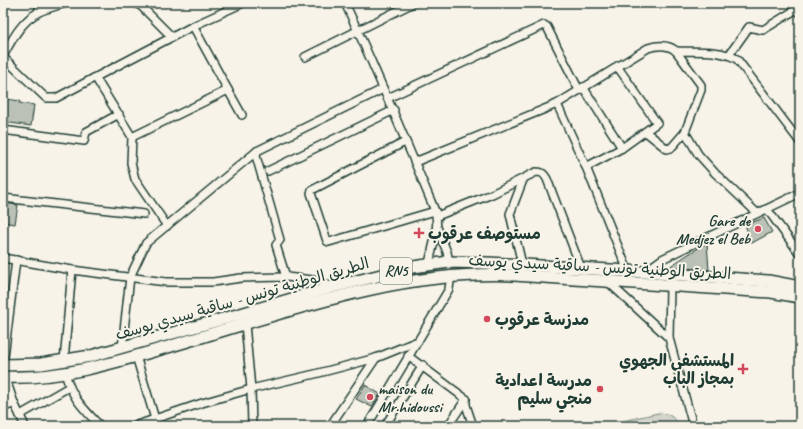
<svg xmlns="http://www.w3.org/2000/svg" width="803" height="429" viewBox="0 0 803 429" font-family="Caveat,'Playpen Sans Arabic',sans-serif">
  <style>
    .green { fill: #d3d5ca; stroke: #79897f }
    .building { fill: #bbc1b6; stroke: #1f3d34 }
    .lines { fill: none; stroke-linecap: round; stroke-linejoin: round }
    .minor-casing { stroke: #1f3d34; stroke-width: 10 }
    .primary-casing { stroke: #1f3d34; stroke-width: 14 }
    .minor { stroke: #f7f3e8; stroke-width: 7 }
    .primary { stroke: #f7f3e8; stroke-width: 11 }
    .poi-dot { fill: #d1495b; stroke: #f7f3e8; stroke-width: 1.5 }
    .labels { text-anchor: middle; stroke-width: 4; stroke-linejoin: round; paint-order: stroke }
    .shield { fill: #f7f3e8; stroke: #60746a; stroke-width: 1 }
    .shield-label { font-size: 15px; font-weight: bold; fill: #1f3d34 }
    .poi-label { font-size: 16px; font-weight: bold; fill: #1f3d34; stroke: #f7f3e8; text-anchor: end }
    .street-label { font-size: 16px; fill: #1f3d34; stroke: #f7f3e8 }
  </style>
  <rect width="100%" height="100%" fill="#f7f3e8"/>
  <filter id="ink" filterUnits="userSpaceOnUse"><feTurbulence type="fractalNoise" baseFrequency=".025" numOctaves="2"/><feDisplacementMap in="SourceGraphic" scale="8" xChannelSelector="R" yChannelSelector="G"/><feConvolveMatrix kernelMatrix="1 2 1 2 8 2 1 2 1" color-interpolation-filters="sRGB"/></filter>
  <g filter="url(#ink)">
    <path class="green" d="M 658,413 C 668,413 674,416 679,426 L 600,426 Z"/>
    <g class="building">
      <polygon points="7,99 20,101 19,103 34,105 31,126 4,122"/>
      <polygon points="3,203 18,205 15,224 3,222"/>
      <polygon points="764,218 772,232 752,243 745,225"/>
      <polygon points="707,243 709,270 669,267 687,255"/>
      <polygon points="365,385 380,394 372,407 356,399"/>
    </g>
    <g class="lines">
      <defs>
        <g id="minor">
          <polyline points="135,3 141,6 172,37"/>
          <path d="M 345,3 C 377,72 406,141 435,211 C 440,228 432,247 429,264"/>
          <polyline points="792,3 800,13"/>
          <polyline points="38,12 41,3"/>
          <path d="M 676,51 C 696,52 719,49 737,59 L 800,142"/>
          <polyline points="729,55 749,27 763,30 800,7"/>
          <path d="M 3,56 C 12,40 21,21 39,12 C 47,8 57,6 66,3"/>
          <polyline points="3,57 46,98 56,98 193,26 243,3"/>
          <polyline points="305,57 413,3"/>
          <polyline points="95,77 132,137 228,90 193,26"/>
          <polyline points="583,87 622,148"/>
          <polyline points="228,90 242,115"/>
          <polyline points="388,98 544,25 547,27 579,90"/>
          <polyline points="557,104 586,167 628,271"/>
          <polyline points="3,130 84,141 86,132 119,114"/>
          <polyline points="646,132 667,149 671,148 685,132"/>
          <polyline points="132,137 131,163 135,179 167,226"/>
          <polyline points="405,142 312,190 311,193 327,241 329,242 435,211"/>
          <polyline points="257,151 256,156 280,240 276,245 286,277"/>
          <path d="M 415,162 L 557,104 L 648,48 C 658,45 669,45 676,51 L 701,85 L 701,90 L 685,132 L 698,154 L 715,173 L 757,213"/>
          <polyline points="586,167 622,148 657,123 617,66"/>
          <polyline points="268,171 394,110"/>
          <polyline points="3,198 144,214"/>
          <polyline points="767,209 800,254"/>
          <path d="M 437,216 L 492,194 L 536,172 C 543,172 544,174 547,179 L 581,268"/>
          <polyline points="437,227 447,252 449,262"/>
          <polyline points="3,258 72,270 166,282 213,282 241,278 286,277 313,280 332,286"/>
          <polyline points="521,265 521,260 510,214 523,180"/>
          <polyline points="644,272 662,259 800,193"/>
          <polyline points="607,281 669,338"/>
          <polyline points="670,286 669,338 693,426"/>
          <polyline points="245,324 251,389 252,426"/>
          <polyline points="122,348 130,277 146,243 257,151 383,89"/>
          <polyline points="136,356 155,419"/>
          <polyline points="408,356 466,399"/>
          <polyline points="64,361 72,270"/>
          <polyline points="3,365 16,260"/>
          <path d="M 65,373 C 72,398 82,407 100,426"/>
          <polyline points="5,377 14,403 25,426"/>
          <polyline points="3,398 14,403"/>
          <polyline points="466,399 466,405 473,426"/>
          <polyline points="3,408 14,403"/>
          <polyline points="20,415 69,387"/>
          <polyline points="134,426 202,403 251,389 315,374 376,358 418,341"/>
          <polyline points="330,426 376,358"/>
          <polyline points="367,426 449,289 451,275"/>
          <polyline points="385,426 423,365"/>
          <polyline points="448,426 466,399"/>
        </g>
        <g id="primary">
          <polyline points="3,365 41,364 91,356 244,313 333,287 413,267 449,262 488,263 628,271 768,281 800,287"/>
          <path d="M 3,377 C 64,380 123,360 181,343 C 289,311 399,270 514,275 L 771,292 L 800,297"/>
        </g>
      </defs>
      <use href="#minor" class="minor-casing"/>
      <use href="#primary" class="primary-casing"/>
      <use href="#minor" class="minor"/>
      <use href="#primary" class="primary"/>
    </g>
  </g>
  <g class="poi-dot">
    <circle cx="758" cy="229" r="4"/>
    <path d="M417 227h4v4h4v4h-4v4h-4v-4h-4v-4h4z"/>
    <circle cx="487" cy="319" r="4"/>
    <path d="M741 363h4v4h4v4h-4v4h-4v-4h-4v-4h4z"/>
    <circle cx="600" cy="389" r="4"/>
    <circle cx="370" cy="397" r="4"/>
  </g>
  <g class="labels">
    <rect class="shield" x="380" y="258" width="32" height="26" rx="3"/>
    <g class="shield-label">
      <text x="396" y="276">RN5</text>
    </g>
    <g class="poi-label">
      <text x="750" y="226">Gare de<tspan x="750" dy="18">Medjez el Beb</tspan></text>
      <text x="428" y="239" text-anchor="start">مستوصف عرقوب</text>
      <text x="495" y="325" text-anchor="start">مدزسة عرقوب</text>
      <text x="734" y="366">المستشفى الجهوي<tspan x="734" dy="18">بمجاز الباب</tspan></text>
      <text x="592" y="386">مدرسة اعدادية<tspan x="592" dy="18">منجي سليم</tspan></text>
      <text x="378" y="394" text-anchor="start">maison du<tspan x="378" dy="18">Mr.hidoussi</tspan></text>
    </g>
    <g class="street-label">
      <text transform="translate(600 266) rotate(3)" y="6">الطريق الوطنية تونس - ساقية سيدي يوسف</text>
      <text transform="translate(242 298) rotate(-16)" y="6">الطريق الوطنية تونس - ساقية سيدي يوسف</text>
    </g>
  </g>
  <rect width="803" height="429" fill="none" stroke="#f7f3e8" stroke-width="16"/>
  <rect x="8" y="8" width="787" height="413" fill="none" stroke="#1f3d34" stroke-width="1.5" filter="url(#ink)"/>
</svg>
